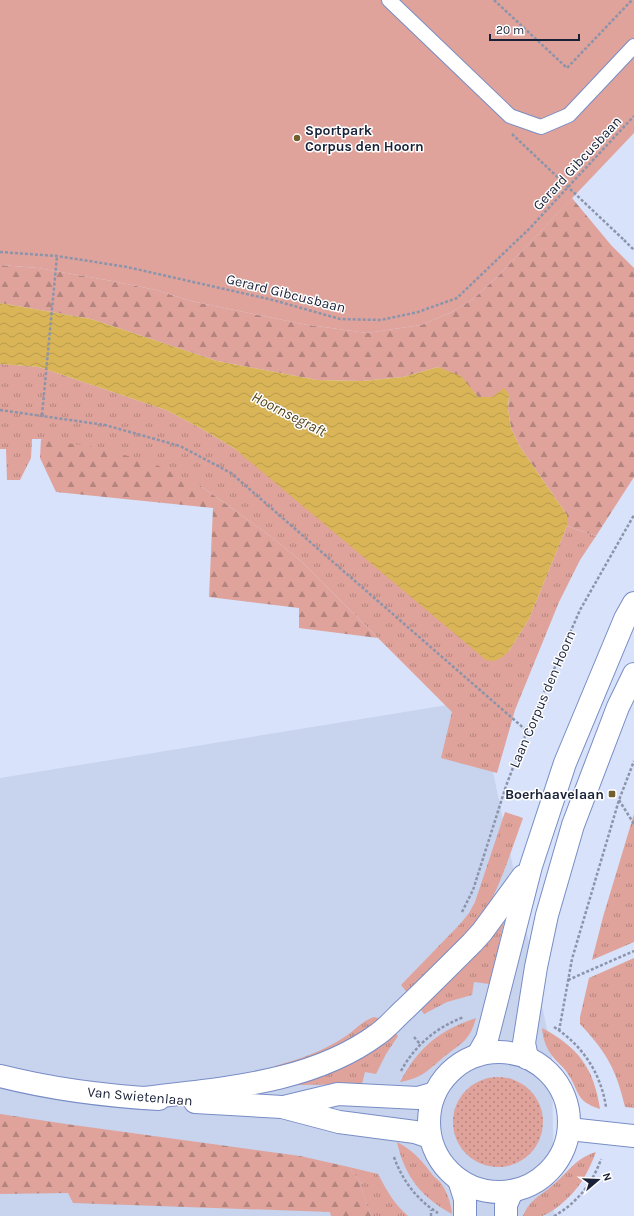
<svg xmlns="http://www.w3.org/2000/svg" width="634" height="1216" viewBox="0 0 634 1216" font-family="Karla,sans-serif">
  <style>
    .built { fill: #c8d3ee }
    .grass { fill: url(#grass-tufts) }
    .forest { fill: url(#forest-firs) }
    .garden { fill: url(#garden-dots) }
    .pitch { fill: #dfa39b }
    .water { fill: url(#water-waves) }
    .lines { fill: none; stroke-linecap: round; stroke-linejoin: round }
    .lane-casing { stroke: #788dc5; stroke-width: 16 }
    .street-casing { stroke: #788dc5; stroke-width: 24 }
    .secondary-casing { stroke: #788dc5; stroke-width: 24 }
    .path { stroke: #8b94ab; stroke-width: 2.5; stroke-dasharray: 3 2; stroke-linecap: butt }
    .lane { stroke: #fff; stroke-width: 14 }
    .street { stroke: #fff; stroke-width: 22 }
    .secondary { stroke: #fff; stroke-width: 22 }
    .path-bridge { stroke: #8b94ab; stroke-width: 2.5; stroke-dasharray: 3 2; stroke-linecap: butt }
    .poi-dot { fill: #735f2e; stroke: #fff; stroke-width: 1.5 }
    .labels { text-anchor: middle; stroke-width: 3; stroke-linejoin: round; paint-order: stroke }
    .poi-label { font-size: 14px; font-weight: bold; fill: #192137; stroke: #fff; text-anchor: start }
    .street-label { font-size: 14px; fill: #192137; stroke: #fff }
    .water-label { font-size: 15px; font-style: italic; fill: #4c3d15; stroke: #fff }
  </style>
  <defs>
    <pattern id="grass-tufts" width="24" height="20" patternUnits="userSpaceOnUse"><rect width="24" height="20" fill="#dfa39b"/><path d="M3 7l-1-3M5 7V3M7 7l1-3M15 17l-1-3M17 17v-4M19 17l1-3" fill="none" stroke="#b4847f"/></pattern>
    <pattern id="forest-firs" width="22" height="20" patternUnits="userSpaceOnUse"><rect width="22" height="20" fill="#dfa39b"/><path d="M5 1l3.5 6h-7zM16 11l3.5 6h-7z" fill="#b4847f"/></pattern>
    <pattern id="garden-dots" width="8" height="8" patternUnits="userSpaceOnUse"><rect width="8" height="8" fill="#dfa39b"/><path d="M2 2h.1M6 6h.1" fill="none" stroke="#b4847f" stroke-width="1.8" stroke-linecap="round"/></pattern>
    <pattern id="water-waves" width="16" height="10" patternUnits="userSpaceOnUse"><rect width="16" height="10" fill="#d9b558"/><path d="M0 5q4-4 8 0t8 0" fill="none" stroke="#ba9b4d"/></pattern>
  </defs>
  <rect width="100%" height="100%" fill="#d8e2fa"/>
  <polygon class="built" points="478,700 552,1053 554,1216 0,1216 0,778"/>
  <g class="grass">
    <polygon points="0,364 39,367 166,410 202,429 235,449 509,651 529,619 567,526 596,536 580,560 559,602 515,710 497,773 441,758 452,712 302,562 269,535 198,484 41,439 32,439 31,458 20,480 7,480 6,449 0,449"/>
    <path d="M 505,812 L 523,818 C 510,854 499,891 479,923 L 409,995 L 401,985 L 461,923 L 469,913 L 475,902 Z"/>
    <polygon points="634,814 634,942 592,960 603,917"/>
    <polygon points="500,920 504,922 490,984 474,982 472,995 447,1002 424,1014 419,1007"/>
    <path d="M 634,958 L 634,1108 L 625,1107 C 616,1069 607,1053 580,1024 L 580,1017 L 589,978 Z"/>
    <path d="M 374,1017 L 382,1019 L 333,1051 L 275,1070 L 275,1066 C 300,1059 324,1051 346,1036 C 355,1030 362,1021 374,1017 Z"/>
    <path d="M 476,1018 C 470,1040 462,1043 445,1056 C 428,1070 423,1078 400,1082 C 419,1047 438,1031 476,1018 Z"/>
    <path d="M 542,1028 C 578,1047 594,1068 600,1109 C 575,1101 580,1092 568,1074 C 564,1067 558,1063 553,1057 C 546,1048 543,1039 542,1028 Z"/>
    <path d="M 394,1031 L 398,1036 L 386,1054 L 376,1074 L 365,1072 L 362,1084 L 299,1085 L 299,1081 C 326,1074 351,1066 373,1050 C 380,1044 387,1037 394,1031 Z"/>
    <path d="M 397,1142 C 412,1150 421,1159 431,1173 C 434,1177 437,1179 440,1182 C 447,1191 451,1203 452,1214 C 421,1197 405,1177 397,1142 Z"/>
    <path d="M 596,1152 C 588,1173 579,1190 560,1205 C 555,1209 548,1214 542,1216 C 537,1216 529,1216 523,1216 C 531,1197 542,1196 555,1183 C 571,1169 575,1159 596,1152 Z"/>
    <path d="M 349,1167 L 378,1174 C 386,1189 394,1204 408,1216 L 372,1216 L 368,1208 L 360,1182 Z"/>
  </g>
  <g class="forest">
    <polygon points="572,198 611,245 634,268 634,477 596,536 567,526 567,515 520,447 511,428 508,409 509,394 492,397 478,397 470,388 438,367 403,377 362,381 317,380 217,361 91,319 0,303 0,265 38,268 112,281 156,290 191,301 302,324 367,333 421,325 452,312 473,299 499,275"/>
    <polygon points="41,439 106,449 159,466 198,484 269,535 302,562 378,638 299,628 299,608 209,597 213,508 56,492 40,458"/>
    <polygon points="0,1114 66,1124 300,1156 349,1167 360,1182 368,1208 372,1216 331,1216 330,1212 73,1203 68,1193 0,1194"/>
  </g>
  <circle class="garden" cx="498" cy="1122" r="45"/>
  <polygon class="pitch" points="0,0 634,0 634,133 499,275 473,299 452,312 421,325 367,333 302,324 191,301 156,290 112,281 38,268 0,265"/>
  <polygon class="water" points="0,303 91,319 217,361 317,380 362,381 403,377 438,367 461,376 478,397 492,397 504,388 509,394 508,409 511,428 520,447 567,515 567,526 529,619 509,651 501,658 494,661 486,660 235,449 202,429 166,410 39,367 0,364"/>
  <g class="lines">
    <defs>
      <polyline id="lane" points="389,0 510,116 541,127 569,115 634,46"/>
      <polyline id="street" points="569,1129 634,1136"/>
      <g id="secondary">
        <circle cx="499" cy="1122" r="70"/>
        <polyline points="478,1055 487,1039 531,866 565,763 625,619 634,603"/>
        <polyline points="527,1058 524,1043 536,967 547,915 573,825 618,707 634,674"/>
        <path d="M 0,1076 C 51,1089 106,1096 159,1099"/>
        <path d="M 144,1098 C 224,1088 312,1083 378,1034 C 388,1027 396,1017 405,1009 C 428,987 450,965 472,943 L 482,932 L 523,876"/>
        <polyline points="195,1102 282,1107 339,1122 415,1132 430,1137"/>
        <polyline points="284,1107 338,1094 418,1098 435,1093"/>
        <polyline points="459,1180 465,1199 465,1216"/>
        <polyline points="506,1216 506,1205 512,1191"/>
      </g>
    </defs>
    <use href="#lane" class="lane-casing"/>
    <use href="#street" class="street-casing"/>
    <use href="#secondary" class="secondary-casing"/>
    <g class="path">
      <polyline points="494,0 567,68 632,0"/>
      <polyline points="624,240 634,250"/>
      <polyline points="0,252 57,256 127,267 273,300 340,319 381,320 418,312 457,298 530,228 634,116"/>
      <polyline points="0,410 105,425 180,446 231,473 527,731"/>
      <polyline points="42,415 57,256"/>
      <polyline points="619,800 634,824"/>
      <polyline points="462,912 473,890 506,786 527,731 580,610 634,515"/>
      <polyline points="568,980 634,951"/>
      <path d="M 554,1027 C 582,1045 601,1073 606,1107"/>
      <polyline points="559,1031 572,959 619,800 634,761"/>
      <polyline points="414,1037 420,1044"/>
      <path d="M 401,1071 C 415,1045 437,1027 464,1017"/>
      <path d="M 394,1157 C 402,1180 417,1200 438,1213"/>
      <polyline points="431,1216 431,1210"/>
      <path d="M 554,1216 C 576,1204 593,1183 601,1159"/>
    </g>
    <use href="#lane" class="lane"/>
    <use href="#street" class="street"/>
    <use href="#secondary" class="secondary"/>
    <polyline class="path-bridge" points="512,134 624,240"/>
  </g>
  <g class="poi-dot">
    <circle cx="297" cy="138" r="4"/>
    <rect x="608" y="790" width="8" height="8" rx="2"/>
  </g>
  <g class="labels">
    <g class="poi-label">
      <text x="305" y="135">Sportpark<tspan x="305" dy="16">Corpus den Hoorn</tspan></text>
      <text x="604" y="799" text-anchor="end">Boerhaavelaan</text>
    </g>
    <g class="street-label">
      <text transform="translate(577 163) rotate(-47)" y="5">Gerard Gibcusbaan</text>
      <text transform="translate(286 293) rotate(14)" y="5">Gerard Gibcusbaan</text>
      <text transform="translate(542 699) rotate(-67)" y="5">Laan Corpus den Hoorn</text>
      <text transform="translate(140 1096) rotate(5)" y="5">Van Swietenlaan</text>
    </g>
    <g class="water-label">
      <text transform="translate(289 414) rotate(27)" y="5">Hoornsegraft</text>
    </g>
  </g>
  <g transform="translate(598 1180) rotate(71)" stroke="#ffffff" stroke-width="3" paint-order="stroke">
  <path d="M0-3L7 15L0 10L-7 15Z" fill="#192137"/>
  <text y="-6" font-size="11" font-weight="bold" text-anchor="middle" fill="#192137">N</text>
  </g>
  <path d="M490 34v6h89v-6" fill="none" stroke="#192137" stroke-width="2"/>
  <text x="496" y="34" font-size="12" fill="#192137" stroke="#ffffff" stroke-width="3" paint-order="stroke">20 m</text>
</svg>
